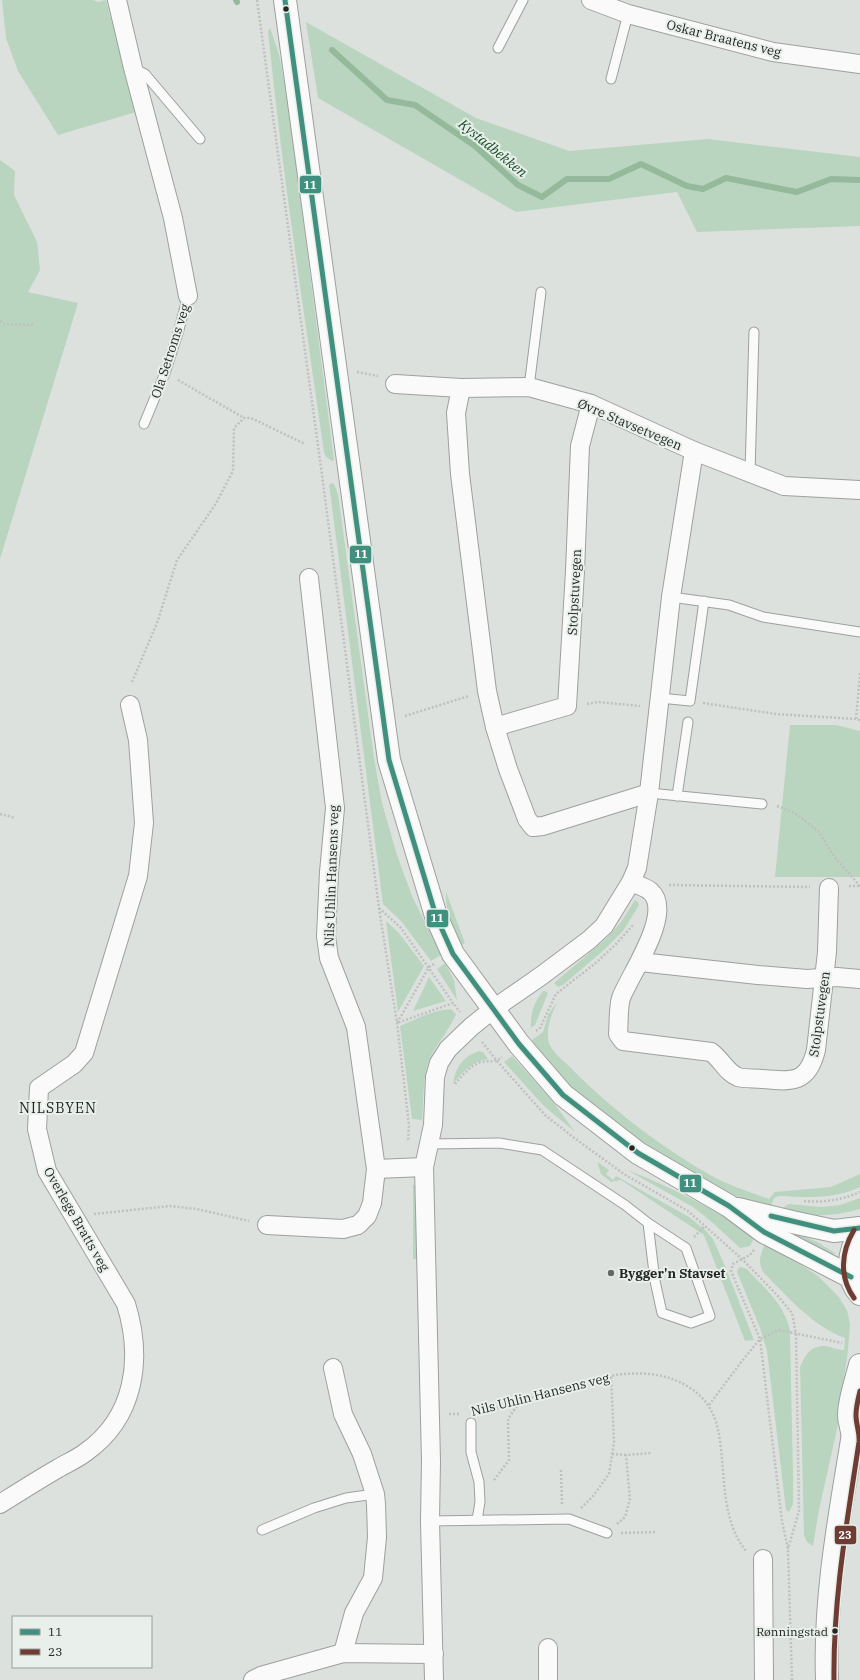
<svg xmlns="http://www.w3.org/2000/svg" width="860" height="1680" viewBox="0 0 860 1680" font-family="'IBM Plex Serif',serif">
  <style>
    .green { fill: #bad5bf }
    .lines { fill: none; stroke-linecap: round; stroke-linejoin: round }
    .stream { stroke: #94b99b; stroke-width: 6 }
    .service-casing { stroke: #9da09e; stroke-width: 11 }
    .minor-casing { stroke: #9da09e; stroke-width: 20 }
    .tertiary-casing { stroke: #9da09e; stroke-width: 24 }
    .secondary-casing { stroke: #9da09e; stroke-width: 24 }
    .path { stroke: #bfc0bf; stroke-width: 2.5; stroke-dasharray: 2 2; stroke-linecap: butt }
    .service { stroke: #fafafa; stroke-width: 9 }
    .minor { stroke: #fafafa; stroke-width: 18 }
    .tertiary { stroke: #fafafa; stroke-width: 22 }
    .secondary { stroke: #fafafa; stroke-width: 22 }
    .bus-1-casing { stroke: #e9efea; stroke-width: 8 }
    .bus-2-casing { stroke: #e9efea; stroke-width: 8 }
    .bus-1 { stroke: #41907f; stroke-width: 5 }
    .bus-2 { stroke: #6e3c32; stroke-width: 5 }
    .bus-dot { fill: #242624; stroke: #e9efea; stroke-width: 1.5 }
    .poi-dot { fill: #656765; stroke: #e9efea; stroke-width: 1.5 }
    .labels { text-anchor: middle; stroke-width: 4; stroke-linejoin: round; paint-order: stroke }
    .bus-label { font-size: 12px; fill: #242624; stroke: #e9efea; text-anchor: end }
    .street-label { font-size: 13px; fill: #242624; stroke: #e9efea }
    .poi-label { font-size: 13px; font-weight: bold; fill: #242624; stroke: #e9efea; text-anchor: start }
    .water-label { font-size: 14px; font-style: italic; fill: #124d25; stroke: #e9efea }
    .neighbourhood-label { font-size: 14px; letter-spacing: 1px; fill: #242624; stroke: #e9efea }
    .line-badge { stroke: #e9efea; stroke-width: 1.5 }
    .badge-label { font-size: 11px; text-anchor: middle; font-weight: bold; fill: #fff }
  </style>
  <rect width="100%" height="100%" fill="#dde1de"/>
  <g class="green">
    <polygon points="2,0 93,0 98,2 106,0 136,112 58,135 18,71 6,38"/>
    <polygon points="306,22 476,118 569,151 708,139 860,157 860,226 697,232 677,192 516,212 318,98"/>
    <path d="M 270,28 L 279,54 L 288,103 L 334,460 L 332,461 L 326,457 L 324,452 C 304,312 282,172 268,31 Z"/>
    <polygon points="0,160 15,171 14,195 37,242 40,270 28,292 78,303 0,559"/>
    <polygon points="331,483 334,484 338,494 374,758 382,803 397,855 412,896 441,955 431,961 401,921 383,904 330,491 329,485"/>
    <polygon points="790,725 836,725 860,731 860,877 775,877"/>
    <path d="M 446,892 L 465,943 L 461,945 C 453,928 445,911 446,892 Z"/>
    <polygon points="635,900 638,902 639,905 623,931 605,949 563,985 558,987 554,983 606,939 621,922"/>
    <polygon points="386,921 398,932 424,966 398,1012"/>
    <polygon points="445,963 454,980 457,1000 437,969"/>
    <polygon points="429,977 446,1001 413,1011"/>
    <path d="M 543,991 L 545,991 L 548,993 L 535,1025 L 531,1028 C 530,1014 534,1002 543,991 Z"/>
    <path d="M 557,1002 C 552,1014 545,1029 549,1043 C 552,1052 564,1061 571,1068 C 611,1109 660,1146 710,1175 C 728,1185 749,1192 769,1199 L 775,1192 L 831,1187 L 860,1174 L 860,1187 C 832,1200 808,1197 779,1196 L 774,1198 L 770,1208 C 708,1192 559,1099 532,1040 L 543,1032 L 548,1015 Z"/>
    <path d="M 451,1009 L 456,1014 C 450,1028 441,1039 433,1052 C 422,1071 424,1098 422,1120 L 412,1119 L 400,1026 C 416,1019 433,1010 451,1009 Z"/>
    <path d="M 479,1051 L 483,1052 L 488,1059 C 473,1061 462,1072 453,1084 C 456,1067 462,1057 479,1051 Z"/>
    <polygon points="512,1056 551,1099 575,1132 544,1106 504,1062"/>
    <polygon points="597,1162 609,1170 606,1174 613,1180 616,1176 689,1217 705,1230 713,1239 725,1266 754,1340 745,1341 704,1235 621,1180 611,1182 601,1174"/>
    <path d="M 627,1170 C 670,1186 710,1208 749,1231 L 755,1236 L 750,1246 L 740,1248 L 713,1223 L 693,1207 Z"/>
    <polygon points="413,1184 417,1188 417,1259 413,1259"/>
    <path d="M 860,1198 L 860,1209 C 829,1218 813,1216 782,1210 L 784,1207 L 789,1204 L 822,1207 L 840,1205 Z"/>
    <polygon points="776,1224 817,1242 835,1253 833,1256 795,1238"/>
    <path d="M 766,1242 L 818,1276 L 838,1296 L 847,1310 L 850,1324 L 848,1350 L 837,1429 L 819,1510 L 813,1546 L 807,1542 L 804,1535 L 800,1367 C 805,1355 811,1345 825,1346 C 832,1347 838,1350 844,1350 L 845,1338 C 811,1325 788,1297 763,1272 C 757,1261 761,1253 766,1242 Z"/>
    <path d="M 739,1267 L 741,1267 L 747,1269 C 765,1289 783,1302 790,1330 L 793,1474 L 793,1504 L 789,1512 L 786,1510 L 767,1351 L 760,1328 L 737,1272 Z"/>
  </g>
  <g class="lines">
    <g class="stream">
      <polyline points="236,0 237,2"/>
      <polyline points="332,50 387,100 415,105 475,146 518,185 542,197 567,179 609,179 641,164 687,186 703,189 726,178 797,192 831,179 860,180"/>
    </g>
    <defs>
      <g id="service">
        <polyline points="498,48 523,0"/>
        <polyline points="133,68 145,74 200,139"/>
        <polyline points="611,79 628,14"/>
        <polyline points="529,387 541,292"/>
        <polyline points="144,424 165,373 178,333 188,296"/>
        <polyline points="750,473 754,332"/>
        <polyline points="671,597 729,605 763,617 860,632"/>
        <polyline points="660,698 690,701 704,601"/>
        <polyline points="649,793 762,804"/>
        <polyline points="677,796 688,722"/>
        <polyline points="430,1144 499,1143 542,1150 625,1205 648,1223 655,1281 662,1313 691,1323 710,1316 686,1248 648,1223"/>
        <polyline points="471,1423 471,1452 479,1482 480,1502 477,1520"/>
        <polyline points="430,1521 569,1519 607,1533"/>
        <polyline points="262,1530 314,1508 346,1498 375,1494"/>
      </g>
      <g id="minor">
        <polyline points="117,0 133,68 173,218 188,296"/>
        <polyline points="591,0 628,14 773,52 860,64"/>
        <polyline points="395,384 461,388 529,387 591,404 694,451 784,486 860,490"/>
        <polyline points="461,388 456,413 460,474 487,691 495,727 508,769 527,819 533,827 543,826 649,793"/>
        <polyline points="495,727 567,706 575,571 580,446 591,404"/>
        <path d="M 631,882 C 637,885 645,887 650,891 C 675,912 629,976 621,998 C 618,1008 619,1023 618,1034 L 623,1041 L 711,1052 C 721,1059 727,1073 738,1077 C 745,1079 755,1078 763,1079 C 793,1082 808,1083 816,1050 L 827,952 L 829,888"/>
        <polyline points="640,962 758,975 807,979 837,977 860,979"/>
        <polyline points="376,1169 424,1167"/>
        <polyline points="267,1225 343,1229 358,1225 367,1216 372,1203 376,1169 356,1027 329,958 326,936 329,872 335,808 309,578"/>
        <polyline points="333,1368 343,1414 362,1454 375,1494 376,1504 377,1537 373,1578 354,1613 343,1653"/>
        <path d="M 0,1504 C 19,1492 38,1480 57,1469 C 67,1463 77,1459 86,1452 C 135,1417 143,1359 126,1304 L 47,1171 L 37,1129 L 39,1088 L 74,1064 L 84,1053 L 138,876 L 144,823 L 138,740 L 130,705"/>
        <polyline points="763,1559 764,1680"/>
        <polyline points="548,1648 548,1680"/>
        <polyline points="253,1680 261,1676 343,1653 434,1654"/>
        <polyline points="434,1680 430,1521 431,1461 424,1167 433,1125 435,1077 439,1063 448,1049 471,1027 492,1010 541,976 589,940 604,926 631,882 637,868 649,793 671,597 694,451"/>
      </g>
      <g id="tertiary">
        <polyline points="285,0 389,760 436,916 453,954 519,1044 563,1095 638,1153 729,1206 764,1232 851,1277"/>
        <polyline points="738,1209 792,1222 834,1231 860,1228"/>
      </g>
      <g id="secondary">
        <path d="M 860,1234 C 848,1251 845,1278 860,1294"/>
        <path d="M 827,1680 C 824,1599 839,1519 852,1440 C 854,1431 848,1422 849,1413 C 850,1397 856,1381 860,1365"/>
      </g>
    </defs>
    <use href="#service" class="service-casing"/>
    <use href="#minor" class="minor-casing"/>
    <use href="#tertiary" class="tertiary-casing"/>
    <use href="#secondary" class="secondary-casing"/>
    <g class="path">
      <polyline points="257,0 322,475 379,908 397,1023 409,1125 408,1142"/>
      <polyline points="0,321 4,324 33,325"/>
      <polyline points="357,372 378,376"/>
      <polyline points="178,380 244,418"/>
      <polyline points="860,673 856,719 860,720"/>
      <polyline points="132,682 157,623 177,560 215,505 233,471 234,428 244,418 251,418 305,444"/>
      <polyline points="703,703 776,714 856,719"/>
      <polyline points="587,704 598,702 640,706"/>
      <polyline points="405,716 469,696"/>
      <polyline points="777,806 795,813 818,831 836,859 860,886"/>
      <polyline points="0,814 15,818"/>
      <polyline points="669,885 810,887"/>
      <polyline points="849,886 860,886"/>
      <polyline points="379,908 401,928 453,1003"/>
      <polyline points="434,964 429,967 397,1023 453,1003 460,1012"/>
      <polyline points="536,1031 540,1028 556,994 597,962 617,943 634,924"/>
      <polyline points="482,1042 497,1061 545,1115 573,1137 624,1174 688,1211 742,1259 777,1295 792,1313 796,1334 799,1511 788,1549"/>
      <path d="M 455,1084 C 462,1075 470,1066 481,1062 C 490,1060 494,1064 502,1057"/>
      <path d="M 804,1201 C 823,1203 842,1200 860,1192"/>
      <polyline points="94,1214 170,1206 197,1209 249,1221"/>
      <polyline points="694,1237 705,1226"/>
      <polyline points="754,1250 750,1255 733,1264 731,1271 760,1339 782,1521 788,1549 792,1680"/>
      <polyline points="709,1405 742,1361 760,1339 779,1330 842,1343"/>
      <path d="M 481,1411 C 542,1402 627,1350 687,1386 C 712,1401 718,1421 721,1449 C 725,1484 723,1522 746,1551"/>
      <polyline points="449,1414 460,1414"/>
      <polyline points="612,1454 626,1455"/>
      <polyline points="561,1470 562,1505"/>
      <polyline points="494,1480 509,1460 508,1419 521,1400"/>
      <polyline points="581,1508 593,1496 609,1474 614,1442 611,1375"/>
      <polyline points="617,1524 625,1517 630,1499 626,1455 652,1453"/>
      <polyline points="621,1533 657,1532"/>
    </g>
    <use href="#service" class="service"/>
    <use href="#minor" class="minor"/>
    <use href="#tertiary" class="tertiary"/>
    <use href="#secondary" class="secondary"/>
    <defs>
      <g id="bus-1">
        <polyline points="285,0 389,760 436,916 453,954 519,1044 563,1095 638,1153 729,1206 764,1232 851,1277"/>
        <polyline points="771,1216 834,1231 860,1228"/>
      </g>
      <g id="bus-2">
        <path d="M 854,1230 C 841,1252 839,1277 854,1298"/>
        <path d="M 834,1680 C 833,1599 847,1522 859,1442 C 860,1433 856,1425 856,1415 C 856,1407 858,1399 860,1391"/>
      </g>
    </defs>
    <use href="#bus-1" class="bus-1-casing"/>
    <use href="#bus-2" class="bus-2-casing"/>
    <use href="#bus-1" class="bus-1"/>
    <use href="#bus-2" class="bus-2"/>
  </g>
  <g class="bus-dot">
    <circle cx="286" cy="9" r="3.5"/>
    <circle cx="632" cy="1148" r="3.5"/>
    <circle cx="835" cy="1631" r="3.5"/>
  </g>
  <circle class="poi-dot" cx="611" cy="1273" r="4"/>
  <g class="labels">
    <g class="bus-label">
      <text x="828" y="1636">Rønningstad</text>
    </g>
    <g class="street-label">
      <text transform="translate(724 38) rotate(14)" y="5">Oskar Braatens veg</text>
      <text transform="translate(170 351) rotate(-72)" y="5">Ola Setroms veg</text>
      <text transform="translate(630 424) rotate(23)" y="5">Øvre Stavsetvegen</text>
      <text transform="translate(574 592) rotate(-87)" y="5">Stolpstuvegen</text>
      <text transform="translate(331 876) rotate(-88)" y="5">Nils Uhlin Hansens veg</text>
      <text transform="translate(819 1014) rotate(-82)" y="5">Stolpstuvegen</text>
      <text transform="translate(77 1219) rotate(60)" y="5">Overlege Bratts veg</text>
      <text transform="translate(540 1394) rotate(-14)" y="5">Nils Uhlin Hansens veg</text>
    </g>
    <g class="poi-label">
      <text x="619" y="1278">Bygger'n Stavset</text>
    </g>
    <g class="water-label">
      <text transform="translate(493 148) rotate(39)" y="5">Kystadbekken</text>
    </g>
    <g class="neighbourhood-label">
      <text x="58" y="1113">NILSBYEN</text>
    </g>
  </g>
  <g class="line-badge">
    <rect x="299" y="175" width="23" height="19" rx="4" fill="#41907f"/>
    <rect x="349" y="545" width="23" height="19" rx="4" fill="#41907f"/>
    <rect x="426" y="909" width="23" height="19" rx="4" fill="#41907f"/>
    <rect x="679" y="1174" width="23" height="19" rx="4" fill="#41907f"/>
    <rect x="834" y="1525" width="23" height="20" rx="4" fill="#6e3c32"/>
  </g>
  <g class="badge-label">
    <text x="310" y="189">11</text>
    <text x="361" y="558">11</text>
    <text x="437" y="922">11</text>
    <text x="690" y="1187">11</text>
    <text x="845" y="1539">23</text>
  </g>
  <rect x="12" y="1616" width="140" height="52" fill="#e9efea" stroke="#9a9f9b"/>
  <rect x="20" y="1629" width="20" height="6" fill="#41907f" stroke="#9a9f9b"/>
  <text x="48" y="1636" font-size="12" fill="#242624">11</text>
  <rect x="20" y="1649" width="20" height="6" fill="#6e3c32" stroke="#9a9f9b"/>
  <text x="48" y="1656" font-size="12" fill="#242624">23</text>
</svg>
